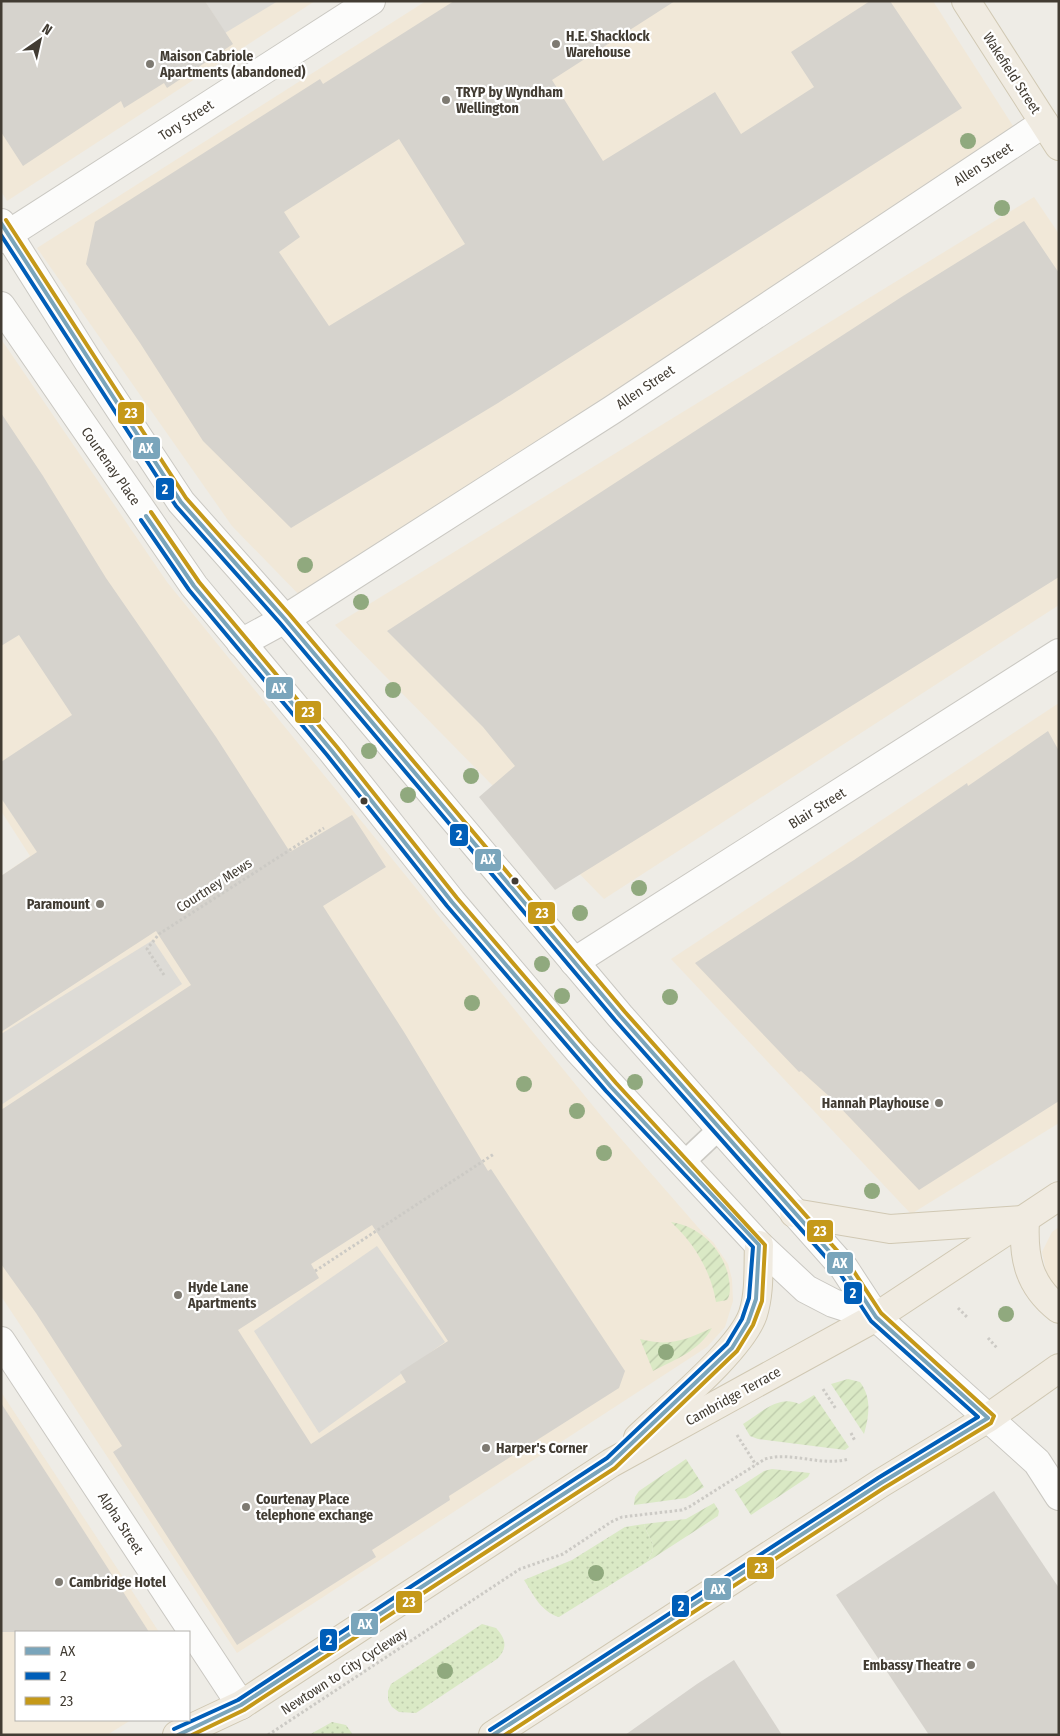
<svg xmlns="http://www.w3.org/2000/svg" width="1060" height="1736" viewBox="0 0 1060 1736" font-family="'Fira Sans Condensed',sans-serif">
  <style>
    .commercial { fill: #f1e8d8 }
    .grass { fill: url(#grass-dots) }
    .garden { fill: url(#garden-furrows) }
    .parking { fill: #dddbd6 }
    .building { fill: #d6d3cd; fill-rule: evenodd }
    .lines { fill: none; stroke-linecap: round; stroke-linejoin: round }
    .service-casing { stroke: #cac8c2; stroke-width: 24 }
    .minor-casing { stroke: #cac8c2; stroke-width: 30 }
    .tertiary-casing { stroke: #cac8c2; stroke-width: 30 }
    .primary-casing { stroke: #d0c8b3; stroke-width: 30 }
    .path { stroke: #cccac5; stroke-width: 3; stroke-dasharray: 2.5 2.5; stroke-linecap: butt }
    .service { stroke: #fcfcfb; stroke-width: 21 }
    .minor { stroke: #fcfcfb; stroke-width: 28 }
    .tertiary { stroke: #fcfcfb; stroke-width: 28 }
    .primary { stroke: #f0ebe1; stroke-width: 28 }
    .bus-1-casing { stroke: #fff; stroke-width: 8 }
    .bus-2-casing { stroke: #fff; stroke-width: 8 }
    .bus-3-casing { stroke: #fff; stroke-width: 8 }
    .bus-1 { stroke: #7aa5bb; stroke-width: 4 }
    .bus-2 { stroke: #005eb8; stroke-width: 4 }
    .bus-3 { stroke: #c59919; stroke-width: 4 }
    .tree { fill: #90a97e }
    .poi-dot { fill: #7e7a72; stroke: #fff; stroke-width: 2 }
    .bus-dot { fill: #423c33; stroke: #fff; stroke-width: 2 }
    .labels { text-anchor: middle; stroke-width: 4.5; stroke-linejoin: round; paint-order: stroke }
    .poi-label { font-size: 14px; font-weight: bold; fill: #423c33; stroke: #fff; text-anchor: start }
    .street-label { font-size: 14px; fill: #423c33; stroke: #fff }
    .line-badge { stroke: #fff; stroke-width: 2 }
    .badge-label { font-size: 14px; text-anchor: middle; font-weight: bold; fill: #fff }
  </style>
  <defs>
    <pattern id="grass-dots" width="8" height="8" patternUnits="userSpaceOnUse" patternTransform="scale(1.25)"><rect width="8" height="8" fill="#dae9c5"/><path d="M2 2h.1M6 6h.1" fill="none" stroke="#bcc9aa" stroke-width="1.8" stroke-linecap="round"/></pattern>
    <pattern id="garden-furrows" width="10" height="10" patternUnits="userSpaceOnUse" patternTransform="scale(1.25)"><rect width="10" height="10" fill="#dae9c5"/><path d="M-1 1l2-2M0 10L10 0M9 11l2-2" fill="none" stroke="#bcc9aa"/></pattern>
  </defs>
  <rect width="100%" height="100%" fill="#eeece6"/>
  <g class="commercial">
    <polygon points="1,1 315,1 7,201 1,191"/>
    <polygon points="426,1 933,1 1020,137 306,602 232,526 37,248"/>
    <polygon points="1034,197 1059,234 1059,605 604,899 335,625"/>
    <polygon points="1,339 167,582 602,1117 703,1233 713,1242 728,1264 732,1279 733,1301 725,1327 707,1347 237,1653 1,1296 1,876 30,856 1,811"/>
    <polygon points="1059,703 1059,1123 911,1214 671,959"/>
    <polygon points="1059,1227 1059,1288 1048,1280 1042,1252 1052,1232"/>
    <polygon points="1,1392 159,1632 16,1632 16,1720 131,1720 107,1735 1,1735"/>
  </g>
  <g class="grass">
    <path d="M 644,1524 C 649,1543 660,1541 647,1562 L 559,1617 C 541,1612 533,1594 524,1580 L 572,1560 L 625,1527 Z"/>
    <path d="M 482,1624 L 496,1628 C 506,1639 508,1648 497,1659 L 416,1713 L 399,1712 L 392,1707 L 388,1700 L 388,1691 L 391,1684 Z"/>
    <polygon points="332,1722 346,1725 353,1735 309,1735"/>
  </g>
  <g class="garden">
    <path d="M 671,1222 C 700,1226 725,1251 729,1280 C 730,1287 731,1294 727,1300 L 716,1302 C 711,1271 694,1243 671,1222 Z"/>
    <path d="M 712,1328 C 699,1351 676,1359 653,1371 L 640,1339 C 670,1347 685,1340 712,1328 Z"/>
    <path d="M 848,1379 L 860,1382 C 872,1398 869,1416 864,1434 L 831,1384 Z"/>
    <path d="M 814,1395 L 849,1447 L 845,1450 L 758,1439 L 750,1436 L 743,1424 C 759,1414 779,1394 799,1404 Z"/>
    <polygon points="686,1459 704,1487 686,1498 634,1505 635,1497 639,1491"/>
    <polygon points="772,1469 810,1473 808,1477 751,1515 735,1490 764,1471"/>
    <path d="M 714,1503 L 719,1511 L 718,1516 L 647,1562 C 660,1541 649,1543 644,1524 L 686,1519 Z"/>
  </g>
  <g class="parking">
    <polygon points="205,1 278,1 225,33"/>
    <polygon points="153,940 182,984 1,1105 1,1034"/>
    <polygon points="377,1246 445,1342 319,1433 254,1331"/>
  </g>
  <g class="building">
    <polygon points="1,1 205,1 233,44 167,88 164,83 124,108 121,101 23,166 1,132"/>
    <path d="M 454,1 L 675,1 L 552,80 L 603,161 L 715,92 L 741,134 L 814,87 L 791,52 L 870,1 L 890,1 L 962,108 L 498,403 L 291,528 L 203,441 L 140,343 L 86,264 L 95,222 L 320,79 L 323,84 ZM 399,139 L 465,244 L 329,326 L 279,252 L 300,237 L 284,212 Z"/>
    <polygon points="1024,221 1059,273 1059,577 555,890 479,797 515,766 483,727 387,631 903,296"/>
    <path d="M 1,413 L 43,476 L 106,578 L 216,737 L 290,852 L 352,815 L 386,867 L 323,906 L 404,1032 L 488,1171 L 491,1169 L 625,1371 L 619,1388 L 449,1496 L 450,1500 L 372,1550 L 376,1557 L 237,1645 L 113,1452 L 122,1446 L 36,1313 L 1,1264 L 1,1110 L 191,985 L 156,931 L 1,1032 L 1,876 L 37,852 L 1,798 L 1,762 L 72,715 L 19,635 L 1,646 ZM 372,1225 L 448,1341 L 400,1372 L 406,1382 L 311,1444 L 238,1330 L 319,1278 L 311,1264 Z"/>
    <polygon points="1048,731 1059,751 1059,1101 919,1190 831,1098 801,1071 799,1072 695,963 854,860 967,783 968,786"/>
    <polygon points="1,1403 60,1494 149,1632 1,1632"/>
    <polygon points="994,1491 1059,1588 1059,1735 929,1735 836,1595"/>
    <polygon points="734,1660 782,1735 625,1735 697,1684"/>
  </g>
  <g class="lines">
    <defs>
      <polyline id="service" points="682,1164 720,1128"/>
      <g id="minor">
        <polyline points="241,643 285,619 612,410 1044,123"/>
        <polyline points="574,962 1059,653"/>
        <polyline points="1,1341 241,1705"/>
      </g>
      <g id="tertiary">
        <polyline points="1,223 88,361 181,502 285,619 620,1016 844,1268 876,1317 1037,1462 1059,1496"/>
        <polyline points="1,239 371,1"/>
        <polyline points="1,306 194,586 332,751 452,902 578,1050 759,1245 806,1289 833,1303 876,1317"/>
      </g>
      <g id="primary">
        <polyline points="966,1 1059,146"/>
        <polyline points="794,1213 890,1229 1023,1220"/>
        <path d="M 1025,1220 C 1023,1257 1028,1285 1059,1309"/>
        <path d="M 638,1438 C 667,1410 741,1350 753,1314 C 760,1292 758,1268 759,1245"/>
        <polyline points="177,1735 241,1705 611,1463 876,1317 1059,1196"/>
        <polyline points="493,1735 881,1483 988,1418 1059,1368"/>
      </g>
    </defs>
    <use href="#service" class="service-casing"/>
    <use href="#minor" class="minor-casing"/>
    <use href="#tertiary" class="tertiary-casing"/>
    <use href="#primary" class="primary-casing"/>
    <g class="path">
      <polyline points="164,975 147,949 159,934 324,828"/>
      <polyline points="315,1271 494,1154"/>
      <polyline points="958,1308 967,1317"/>
      <polyline points="988,1338 997,1348"/>
      <polyline points="823,1389 836,1409"/>
      <polyline points="851,1433 855,1441"/>
      <polyline points="737,1435 756,1465"/>
      <path d="M 268,1735 L 520,1569 L 563,1554 L 611,1522 L 622,1517 L 682,1510 L 689,1507 L 765,1459 C 792,1451 821,1467 849,1459"/>
    </g>
    <use href="#service" class="service"/>
    <use href="#minor" class="minor"/>
    <use href="#tertiary" class="tertiary"/>
    <use href="#primary" class="primary"/>
    <defs>
      <g id="bus-1">
        <polyline points="1,223 181,502 285,619 620,1016 844,1268 876,1317 988,1418 881,1483 493,1735"/>
        <polyline points="146,516 194,586 332,751 452,902 611,1087 759,1245 756,1299 748,1322 732,1348 611,1463 241,1705 178,1735"/>
      </g>
      <g id="bus-2">
        <polyline points="1,235 176,506 280,623 615,1020 839,1272 871,1321 978,1417 878,1478 490,1730"/>
        <polyline points="141,520 189,590 327,755 447,906 606,1091 753,1247 749,1298 742,1319 727,1344 607,1458 238,1700 174,1729"/>
      </g>
      <g id="bus-3">
        <polyline points="6,220 186,498 290,615 625,1012 849,1264 881,1313 994,1416 991,1423 884,1488 505,1735"/>
        <polyline points="151,512 199,582 337,747 457,898 616,1083 765,1245 762,1301 753,1325 737,1351 615,1468 244,1710 192,1735"/>
      </g>
    </defs>
    <use href="#bus-1" class="bus-1-casing"/>
    <use href="#bus-2" class="bus-2-casing"/>
    <use href="#bus-3" class="bus-3-casing"/>
    <use href="#bus-1" class="bus-1"/>
    <use href="#bus-2" class="bus-2"/>
    <use href="#bus-3" class="bus-3"/>
  </g>
  <g class="tree">
    <circle cx="968" cy="141" r="8"/>
    <circle cx="1002" cy="208" r="8"/>
    <circle cx="305" cy="565" r="8"/>
    <circle cx="361" cy="602" r="8"/>
    <circle cx="393" cy="690" r="8"/>
    <circle cx="369" cy="751" r="8"/>
    <circle cx="471" cy="776" r="8"/>
    <circle cx="408" cy="795" r="8"/>
    <circle cx="639" cy="888" r="8"/>
    <circle cx="580" cy="913" r="8"/>
    <circle cx="542" cy="964" r="8"/>
    <circle cx="562" cy="996" r="8"/>
    <circle cx="670" cy="997" r="8"/>
    <circle cx="472" cy="1003" r="8"/>
    <circle cx="635" cy="1082" r="8"/>
    <circle cx="524" cy="1084" r="8"/>
    <circle cx="577" cy="1111" r="8"/>
    <circle cx="604" cy="1153" r="8"/>
    <circle cx="872" cy="1191" r="8"/>
    <circle cx="1006" cy="1314" r="8"/>
    <circle cx="666" cy="1352" r="8"/>
    <circle cx="596" cy="1573" r="8"/>
    <circle cx="445" cy="1671" r="8"/>
  </g>
  <g class="poi-dot">
    <circle cx="556" cy="44" r="5"/>
    <circle cx="150" cy="64" r="5"/>
    <circle cx="446" cy="100" r="5"/>
    <circle cx="100" cy="904" r="5"/>
    <circle cx="939" cy="1103" r="5"/>
    <circle cx="178" cy="1295" r="5"/>
    <circle cx="486" cy="1448" r="5"/>
    <circle cx="246" cy="1507" r="5"/>
    <circle cx="59" cy="1582" r="5"/>
    <circle cx="971" cy="1665" r="5"/>
  </g>
  <g class="bus-dot">
    <circle cx="364" cy="801" r="4.5"/>
    <circle cx="515" cy="881" r="4.5"/>
  </g>
  <g class="labels">
    <g class="poi-label">
      <text x="566" y="41">H.E. Shacklock<tspan x="566" dy="16">Warehouse</tspan></text>
      <text x="160" y="61">Maison Cabriole<tspan x="160" dy="16">Apartments (abandoned)</tspan></text>
      <text x="456" y="97">TRYP by Wyndham<tspan x="456" dy="16">Wellington</tspan></text>
      <text x="90" y="909" text-anchor="end">Paramount</text>
      <text x="929" y="1108" text-anchor="end">Hannah Playhouse</text>
      <text x="188" y="1292">Hyde Lane<tspan x="188" dy="16">Apartments</tspan></text>
      <text x="496" y="1453">Harper's Corner</text>
      <text x="256" y="1504">Courtenay Place<tspan x="256" dy="16">telephone exchange</tspan></text>
      <text x="69" y="1587">Cambridge Hotel</text>
      <text x="961" y="1670" text-anchor="end">Embassy Theatre</text>
    </g>
    <g class="street-label">
      <text transform="translate(1012 73) rotate(57)" y="5">Wakefield Street</text>
      <text transform="translate(186 120) rotate(-33)" y="5">Tory Street</text>
      <text transform="translate(983 164) rotate(-33)" y="5">Allen Street</text>
      <text transform="translate(645 387) rotate(-34)" y="5">Allen Street</text>
      <text transform="translate(111 466) rotate(55)" y="5">Courtenay Place</text>
      <text transform="translate(817 808) rotate(-32)" y="5">Blair Street</text>
      <text transform="translate(214 885) rotate(-33)" y="5">Courtney Mews</text>
      <text transform="translate(733 1396) rotate(-29)" y="5">Cambridge Terrace</text>
      <text transform="translate(121 1523) rotate(57)" y="5">Alpha Street</text>
      <text transform="translate(344 1671) rotate(-33)" y="5">Newtown to City Cycleway</text>
    </g>
  </g>
  <g class="line-badge">
    <rect x="117" y="401" width="28" height="24" rx="5" fill="#c59919"/>
    <rect x="132" y="436" width="29" height="24" rx="5" fill="#7aa5bb"/>
    <rect x="155" y="477" width="20" height="24" rx="5" fill="#005eb8"/>
    <rect x="265" y="676" width="29" height="24" rx="5" fill="#7aa5bb"/>
    <rect x="294" y="700" width="28" height="24" rx="5" fill="#c59919"/>
    <rect x="449" y="823" width="20" height="24" rx="5" fill="#005eb8"/>
    <rect x="474" y="848" width="28" height="24" rx="5" fill="#7aa5bb"/>
    <rect x="527" y="901" width="29" height="24" rx="5" fill="#c59919"/>
    <rect x="806" y="1219" width="28" height="24" rx="5" fill="#c59919"/>
    <rect x="826" y="1251" width="28" height="24" rx="5" fill="#7aa5bb"/>
    <rect x="843" y="1281" width="20" height="24" rx="5" fill="#005eb8"/>
    <rect x="746" y="1556" width="29" height="24" rx="5" fill="#c59919"/>
    <rect x="703" y="1577" width="29" height="24" rx="5" fill="#7aa5bb"/>
    <rect x="395" y="1590" width="28" height="24" rx="5" fill="#c59919"/>
    <rect x="671" y="1594" width="19" height="24" rx="5" fill="#005eb8"/>
    <rect x="350" y="1612" width="29" height="24" rx="5" fill="#7aa5bb"/>
    <rect x="319" y="1628" width="19" height="24" rx="5" fill="#005eb8"/>
  </g>
  <g class="badge-label">
    <text x="131" y="418">23</text>
    <text x="146" y="453">AX</text>
    <text x="165" y="494">2</text>
    <text x="279" y="693">AX</text>
    <text x="308" y="717">23</text>
    <text x="459" y="840">2</text>
    <text x="488" y="864">AX</text>
    <text x="542" y="918">23</text>
    <text x="820" y="1236">23</text>
    <text x="840" y="1268">AX</text>
    <text x="853" y="1298">2</text>
    <text x="761" y="1573">23</text>
    <text x="718" y="1594">AX</text>
    <text x="409" y="1607">23</text>
    <text x="681" y="1611">2</text>
    <text x="365" y="1629">AX</text>
    <text x="329" y="1645">2</text>
  </g>
  <rect width="1060" height="1736" fill="none" stroke="#423c33" stroke-width="5"/>
  <rect x="15" y="1631" width="175" height="90" fill="#ffffff" stroke="#b3b1ad"/>
  <rect x="25" y="1647" width="25" height="8" fill="#7aa5bb" stroke="#b3b1ad"/>
  <text x="60" y="1656" font-size="15" fill="#423c33">AX</text>
  <rect x="25" y="1672" width="25" height="8" fill="#005eb8" stroke="#b3b1ad"/>
  <text x="60" y="1681" font-size="15" fill="#423c33">2</text>
  <rect x="25" y="1697" width="25" height="8" fill="#c59919" stroke="#b3b1ad"/>
  <text x="60" y="1706" font-size="15" fill="#423c33">23</text>
  <g transform="translate(40 40) rotate(34)" stroke="#ffffff" stroke-width="4" paint-order="stroke">
  <path d="M0-4L9 19L0 12L-9 19Z" fill="#423c33"/>
  <text y="-8" font-size="14" font-weight="bold" text-anchor="middle" fill="#423c33">N</text>
  </g>
</svg>
